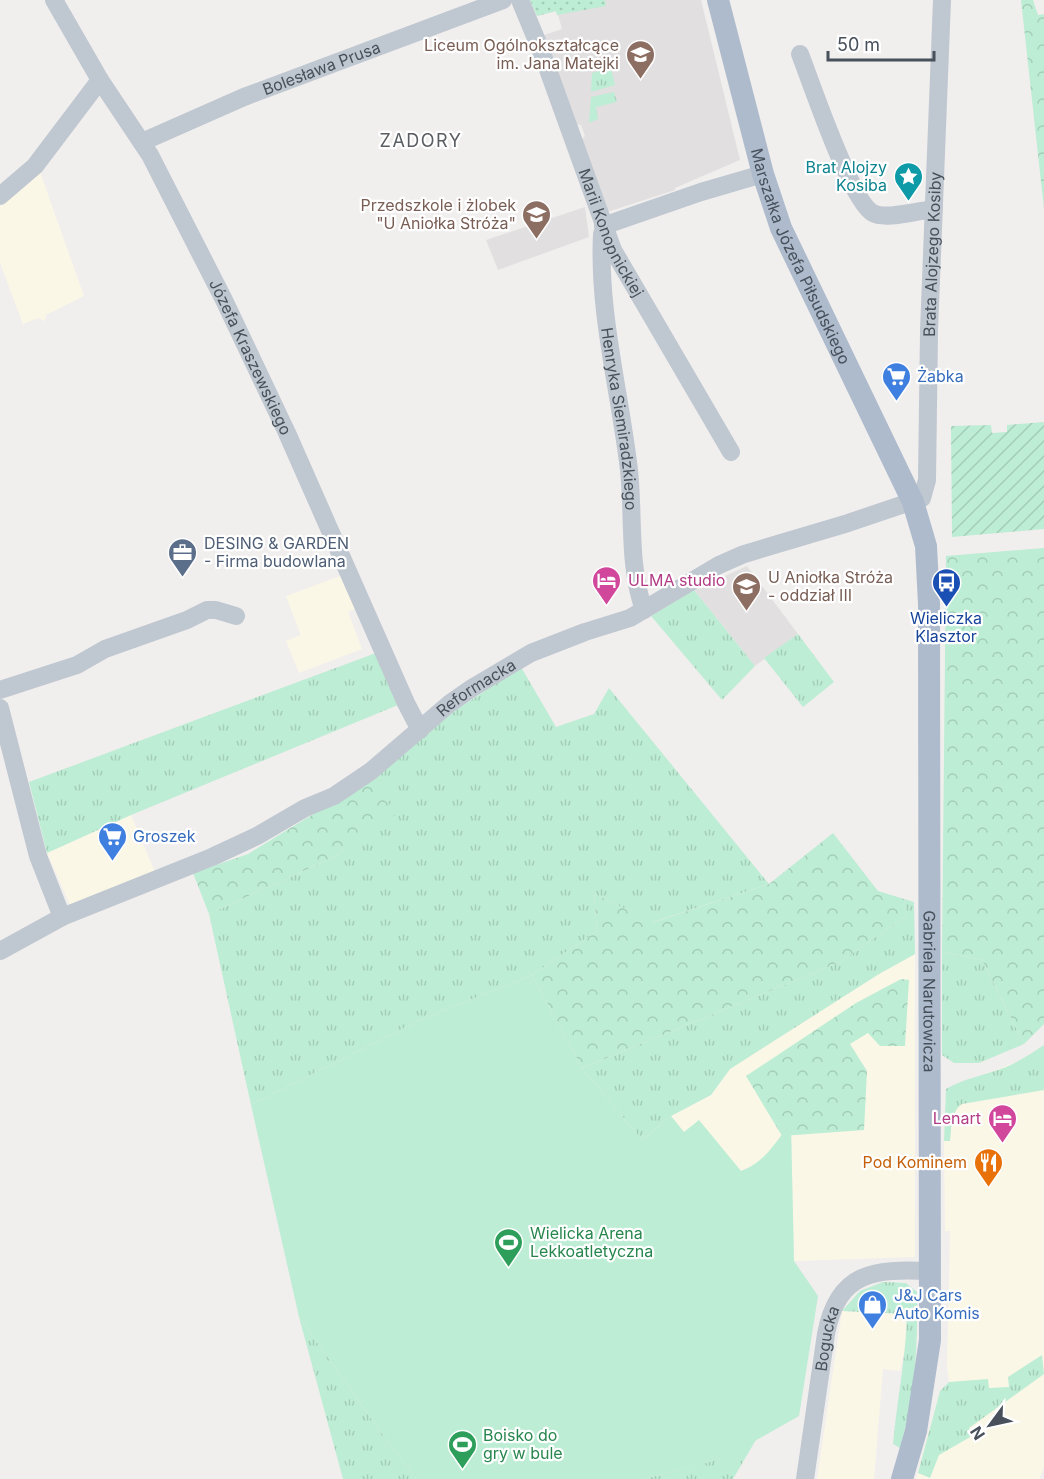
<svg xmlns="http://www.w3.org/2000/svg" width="1044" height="1479" viewBox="0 0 1044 1479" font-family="Inter,sans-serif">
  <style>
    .commercial { fill: #fbf7e7 }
    .education { fill: #e2dfe0 }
    .grass { fill: url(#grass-tufts) }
    .forest { fill: url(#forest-crowns) }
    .park { fill: url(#park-dots) }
    .garden { fill: url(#garden-furrows) }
    .pitch { fill: #bdedd4 }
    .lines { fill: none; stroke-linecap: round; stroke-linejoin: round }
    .minor { stroke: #bfc7d0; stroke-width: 18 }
    .major { stroke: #aebbcc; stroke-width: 22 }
    .labels { text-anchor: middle; stroke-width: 4.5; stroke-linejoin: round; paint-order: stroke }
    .education-label { font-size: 16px; fill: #785e54; stroke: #fff; text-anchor: end }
    .street-label { font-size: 16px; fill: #47505b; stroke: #fff }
    .culture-label { font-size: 16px; fill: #0d838f; stroke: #fff; text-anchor: end }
    .shop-label { font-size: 16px; fill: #366cbe; stroke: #fff; text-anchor: start }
    .service-label { font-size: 16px; fill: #4e5e75; stroke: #fff; text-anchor: start }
    .hotel-label { font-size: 16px; fill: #b23c85; stroke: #fff; text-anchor: start }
    .transit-label { font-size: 16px; fill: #164399; stroke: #fff }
    .food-label { font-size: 16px; fill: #c56008; stroke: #fff; text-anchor: end }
    .leisure-label { font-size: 16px; fill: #27864d; stroke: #fff; text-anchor: start }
    .neighbourhood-label { font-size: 18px; letter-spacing: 1.5px; fill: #5b5e63; stroke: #fff }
  </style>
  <defs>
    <pattern id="grass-tufts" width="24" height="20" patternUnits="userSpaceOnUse" patternTransform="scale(1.5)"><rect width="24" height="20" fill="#bdedd4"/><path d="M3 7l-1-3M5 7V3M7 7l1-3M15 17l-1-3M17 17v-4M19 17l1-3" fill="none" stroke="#a4cdb8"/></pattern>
    <pattern id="forest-crowns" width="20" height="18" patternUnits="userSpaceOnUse" patternTransform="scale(1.5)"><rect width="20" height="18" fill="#bdedd4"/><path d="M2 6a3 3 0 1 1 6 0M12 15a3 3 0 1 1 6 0" fill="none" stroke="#a4cdb8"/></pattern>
    <pattern id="park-dots" width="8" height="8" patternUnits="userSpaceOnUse" patternTransform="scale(1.5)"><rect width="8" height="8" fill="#bdedd4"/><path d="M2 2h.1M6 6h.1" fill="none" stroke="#a4cdb8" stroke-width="1.8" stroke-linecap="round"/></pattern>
    <pattern id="garden-furrows" width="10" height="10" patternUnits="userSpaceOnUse" patternTransform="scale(1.5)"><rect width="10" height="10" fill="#bdedd4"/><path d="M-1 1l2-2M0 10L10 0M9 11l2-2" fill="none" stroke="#a4cdb8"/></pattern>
  </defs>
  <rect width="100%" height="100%" fill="#f1eeee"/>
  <g class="commercial">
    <polygon points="40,172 84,296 46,315 45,321 38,318 23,324 0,263 0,205"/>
    <polygon points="343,575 357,608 348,612 362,649 299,673 286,641 301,635 286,596"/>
    <polygon points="131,815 155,872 70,905 47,853"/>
    <polygon points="915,954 915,1257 794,1261 791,1126 787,1128 765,1157 753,1167 741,1171 699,1121 684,1132 671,1116 711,1095 730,1069 879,974"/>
    <polygon points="1044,1059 1044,1468 1039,1479 916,1479 939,1394 949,1382 947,1367 950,1231 945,1231 944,1141 946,1089 1022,1060"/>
    <polygon points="842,1311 906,1314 906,1345 900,1371 883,1369 874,1479 817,1479"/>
  </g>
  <g class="education">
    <polygon points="530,0 701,0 740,160 675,188 675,190 607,212 581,140 585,136 581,125 575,124 544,35 562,29 558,15 556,11 537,16"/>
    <polygon points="585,207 589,237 498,270 486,240"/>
    <polygon points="747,566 798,634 755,666 694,590"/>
  </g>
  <g class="grass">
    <polygon points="611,68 615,85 591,92 592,73"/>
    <polygon points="614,92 617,102 596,107 598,119 589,123 591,97"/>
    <polygon points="694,590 755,666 722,700 651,616"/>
    <polygon points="798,634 834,682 803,707 764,658"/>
    <polygon points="376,653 398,705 131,815 47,853 29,782"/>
    <polygon points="521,667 556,727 594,714 609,688 769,884 653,922 594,894 597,931 532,975 418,1021 251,1105 209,914 334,857 394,815 374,777 456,710"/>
    <polygon points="904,899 914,902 915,954 879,974 730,1069 711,1095 671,1116 642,1140 582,1068 840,962 907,915"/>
    <polygon points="942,952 982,960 1024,1044 979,1063 954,1063 942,1055"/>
    <path d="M 1044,1045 L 1044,1090 L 962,1104 C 950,1113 952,1127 950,1141 L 944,1141 L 946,1089 C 965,1078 986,1075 1006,1067 C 1020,1061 1032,1053 1044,1045 Z"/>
    <path d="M 883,1282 L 906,1283 L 917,1292 C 918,1345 915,1397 900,1448 L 893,1444 C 897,1400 906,1357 907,1314 L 842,1311 L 860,1291 Z"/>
    <polygon points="299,1317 388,1442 417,1479 343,1479"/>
    <polygon points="1042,1355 1044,1374 969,1428 972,1436 939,1455 930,1478 918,1473 940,1391 949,1382 988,1379 989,1388 1009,1387 1008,1377"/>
    <polygon points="757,1438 733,1479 644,1479 724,1458"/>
  </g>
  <g class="forest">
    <polygon points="1021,0 1033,0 1038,15 1044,14 1044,209"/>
    <polygon points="1044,548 1044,1024 1024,1044 982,960 942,952 946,556"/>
    <polygon points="374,777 395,815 334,857 209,914 193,873 248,854"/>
    <polygon points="833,833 878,891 904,899 907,915 840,962 582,1068 532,975 597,931 594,894 654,922 769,884"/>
    <polygon points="901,979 909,980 905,1046 880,1046 868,1033 850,1044 867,1071 864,1130 782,1136 746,1076 856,1003"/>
  </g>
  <polygon class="park" points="530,0 605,0 606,6 557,15 556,11 537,16"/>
  <polygon class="garden" points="1044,422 1044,529 952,537 951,426 991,425 992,433 1007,432 1007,425"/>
  <path class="pitch" d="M 532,975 L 582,1068 L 642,1140 L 671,1116 L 684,1132 L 699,1120 L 741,1171 C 763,1163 773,1146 787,1128 L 791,1126 L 794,1261 L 818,1296 L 799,1416 L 725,1458 L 644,1479 L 417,1479 L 388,1442 L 299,1317 L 251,1105 L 418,1021 Z"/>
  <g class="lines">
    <g class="minor">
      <path id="s1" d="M 54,0 L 100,80 L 150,155 L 224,300 L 287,433 L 406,703 L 420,730"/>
      <path id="s2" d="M 520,0 L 542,53 L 613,250 L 731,452"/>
      <path d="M 800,54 C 811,82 851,202 873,213 C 885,220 915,211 929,210 L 934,208"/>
      <path id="s3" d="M 142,142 L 244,97 L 503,0"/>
      <polyline points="0,196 35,166 100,80"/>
      <polyline points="603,226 701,192 763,174"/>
      <path id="s4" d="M 602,234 C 598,313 620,392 629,470 C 634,517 628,565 644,610"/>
      <polyline points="0,690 77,665 105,649 187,620 207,610 216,610 236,616"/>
      <polyline points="0,708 38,856 62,917"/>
      <path id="s5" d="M 0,951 L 62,917 L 212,857 L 257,836 L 305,808 L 334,796 L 371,771 L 449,704 L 472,688 L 531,653 L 585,632 L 630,618 L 719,565 L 744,554 L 848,523 L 922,498 L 927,480 L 929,331 L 942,0"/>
      <path id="s6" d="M 805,1479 L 826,1334 C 838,1271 874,1269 929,1271"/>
    </g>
    <path class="major" id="s7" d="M 718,0 L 763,174 L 781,228 L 913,502 L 926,546 L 929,604 L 930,1340 L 916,1431 L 902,1479"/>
  </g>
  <defs>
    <symbol id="school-pin" viewBox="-11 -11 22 30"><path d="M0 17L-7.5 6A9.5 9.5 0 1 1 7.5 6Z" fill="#8d6e63" stroke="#fff"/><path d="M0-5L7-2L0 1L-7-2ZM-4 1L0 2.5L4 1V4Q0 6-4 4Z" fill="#fff"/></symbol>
    <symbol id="sight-pin" viewBox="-11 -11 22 30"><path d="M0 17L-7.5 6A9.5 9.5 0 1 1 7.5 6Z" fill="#0f9aa8" stroke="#fff"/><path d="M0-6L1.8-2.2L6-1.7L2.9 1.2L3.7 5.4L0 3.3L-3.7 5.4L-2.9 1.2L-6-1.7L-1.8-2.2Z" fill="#fff"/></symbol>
    <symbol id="supermarket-pin" viewBox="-11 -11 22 30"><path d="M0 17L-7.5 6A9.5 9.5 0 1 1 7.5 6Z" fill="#3f7fe0" stroke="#fff"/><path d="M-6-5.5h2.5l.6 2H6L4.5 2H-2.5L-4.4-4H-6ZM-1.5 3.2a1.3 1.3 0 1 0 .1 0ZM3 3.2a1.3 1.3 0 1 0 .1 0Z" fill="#fff"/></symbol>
    <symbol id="office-pin" viewBox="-11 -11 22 30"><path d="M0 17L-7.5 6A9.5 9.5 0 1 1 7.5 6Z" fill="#5c6f8a" stroke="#fff"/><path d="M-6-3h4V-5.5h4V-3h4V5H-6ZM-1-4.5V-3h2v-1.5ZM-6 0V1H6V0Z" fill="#fff"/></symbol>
    <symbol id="hotel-pin" viewBox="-11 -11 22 30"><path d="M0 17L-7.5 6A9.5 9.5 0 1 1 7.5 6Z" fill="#d1479c" stroke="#fff"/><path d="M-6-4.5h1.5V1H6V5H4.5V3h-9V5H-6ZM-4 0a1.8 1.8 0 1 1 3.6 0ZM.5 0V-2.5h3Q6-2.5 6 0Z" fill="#fff"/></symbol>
    <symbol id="bus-pin" viewBox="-11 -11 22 30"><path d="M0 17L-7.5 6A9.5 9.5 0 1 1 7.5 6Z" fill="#1a4fb4" stroke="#fff"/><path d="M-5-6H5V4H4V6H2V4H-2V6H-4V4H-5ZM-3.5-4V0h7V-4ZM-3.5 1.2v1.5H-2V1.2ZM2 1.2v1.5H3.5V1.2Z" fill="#fff"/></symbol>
    <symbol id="restaurant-pin" viewBox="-11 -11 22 30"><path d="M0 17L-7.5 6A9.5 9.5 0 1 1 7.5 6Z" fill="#e8710a" stroke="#fff"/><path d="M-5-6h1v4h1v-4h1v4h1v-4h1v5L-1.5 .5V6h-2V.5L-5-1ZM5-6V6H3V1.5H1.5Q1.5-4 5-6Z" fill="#fff"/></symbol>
    <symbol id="stadium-pin" viewBox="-11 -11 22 30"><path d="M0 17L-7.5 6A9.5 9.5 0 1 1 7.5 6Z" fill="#2e9e5b" stroke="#fff"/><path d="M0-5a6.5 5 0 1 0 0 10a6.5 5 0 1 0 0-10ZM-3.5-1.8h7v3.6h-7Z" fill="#fff"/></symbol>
    <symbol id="shop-pin" viewBox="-11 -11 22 30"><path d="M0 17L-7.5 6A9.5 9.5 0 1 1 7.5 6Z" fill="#3f7fe0" stroke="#fff"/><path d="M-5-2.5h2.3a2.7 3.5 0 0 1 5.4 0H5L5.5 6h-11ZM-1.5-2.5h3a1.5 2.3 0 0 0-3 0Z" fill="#fff"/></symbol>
  </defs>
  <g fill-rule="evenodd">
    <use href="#school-pin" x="624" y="38" width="33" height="45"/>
    <use href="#sight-pin" x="892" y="160" width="33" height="45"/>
    <use href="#school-pin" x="520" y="198" width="33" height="45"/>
    <use href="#supermarket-pin" x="880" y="360" width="33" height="45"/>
    <use href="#office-pin" x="166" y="536" width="33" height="45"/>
    <use href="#hotel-pin" x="590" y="564" width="33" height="45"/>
    <use href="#bus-pin" x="930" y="566" width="33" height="45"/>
    <use href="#school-pin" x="730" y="570" width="33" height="45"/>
    <use href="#supermarket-pin" x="96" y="820" width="33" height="45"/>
    <use href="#hotel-pin" x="986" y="1102" width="33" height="45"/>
    <use href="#restaurant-pin" x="972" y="1146" width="33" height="45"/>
    <use href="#stadium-pin" x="492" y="1226" width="33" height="45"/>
    <use href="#shop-pin" x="856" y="1288" width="33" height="45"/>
    <use href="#stadium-pin" x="446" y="1428" width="33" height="45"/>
  </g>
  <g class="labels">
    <g class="education-label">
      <text x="619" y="51">Liceum Ogólnokształcące<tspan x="619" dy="18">im. Jana Matejki</tspan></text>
      <text x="516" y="211">Przedszkole i żlobek<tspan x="516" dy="18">"U Aniołka Stróża"</tspan></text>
      <text x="768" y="583" text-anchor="start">U Aniołka Stróża<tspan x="768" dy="18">- oddział III</tspan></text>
    </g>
    <g class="street-label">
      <text dy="6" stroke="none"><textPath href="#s3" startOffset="194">Bolesława Prusa</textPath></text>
      <text dy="6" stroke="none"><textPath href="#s2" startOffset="250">Marii Konopnickiej</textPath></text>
      <text dy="6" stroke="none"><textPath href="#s5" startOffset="1280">Brata Alojzego Kosiby</textPath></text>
      <text dy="6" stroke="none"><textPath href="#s7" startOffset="270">Marszałka Józefa Piłsudskiego</textPath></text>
      <text dy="6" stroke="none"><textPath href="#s1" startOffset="408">Józefa Kraszewskiego</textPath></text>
      <text dy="6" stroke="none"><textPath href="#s4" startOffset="186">Henryka Siemiradzkiego</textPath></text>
      <text dy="6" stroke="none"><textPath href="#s5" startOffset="548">Reformacka</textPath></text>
      <text dy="6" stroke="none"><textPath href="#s7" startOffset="1032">Gabriela Narutowicza</textPath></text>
      <text dy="6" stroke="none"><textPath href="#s6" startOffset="142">Bogucka</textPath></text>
    </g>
    <g class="culture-label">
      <text x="887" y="173">Brat Alojzy<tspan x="887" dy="18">Kosiba</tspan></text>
    </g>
    <g class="shop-label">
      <text x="917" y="382">Żabka</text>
      <text x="133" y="842">Groszek</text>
      <text x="894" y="1301">J&amp;J Cars<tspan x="894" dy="18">Auto Komis</tspan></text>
    </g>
    <g class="service-label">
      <text x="204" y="549">DESING &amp; GARDEN<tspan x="204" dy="18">- Firma budowlana</tspan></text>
    </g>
    <g class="hotel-label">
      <text x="628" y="586">ULMA studio</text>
      <text x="981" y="1124" text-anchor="end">Lenart</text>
    </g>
    <g class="transit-label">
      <text x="946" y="624">Wieliczka<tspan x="946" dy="18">Klasztor</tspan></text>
    </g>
    <g class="food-label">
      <text x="967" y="1168">Pod Kominem</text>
    </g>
    <g class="leisure-label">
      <text x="530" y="1239">Wielicka Arena<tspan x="530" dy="18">Lekkoatletyczna</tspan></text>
      <text x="483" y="1441">Boisko do<tspan x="483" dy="18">gry w bule</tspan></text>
    </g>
    <g class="neighbourhood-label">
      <text x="421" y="147">ZADORY</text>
    </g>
  </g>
  <g transform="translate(990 1425) rotate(237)" stroke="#ffffff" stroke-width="4.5" paint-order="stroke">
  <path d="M0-4.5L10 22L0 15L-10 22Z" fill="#47505b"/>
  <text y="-9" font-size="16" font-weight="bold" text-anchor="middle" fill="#47505b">N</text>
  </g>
  <path d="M828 51v9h106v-9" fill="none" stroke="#47505b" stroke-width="3"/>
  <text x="837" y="51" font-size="18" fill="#47505b" stroke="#ffffff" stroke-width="4.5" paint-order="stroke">50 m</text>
</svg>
